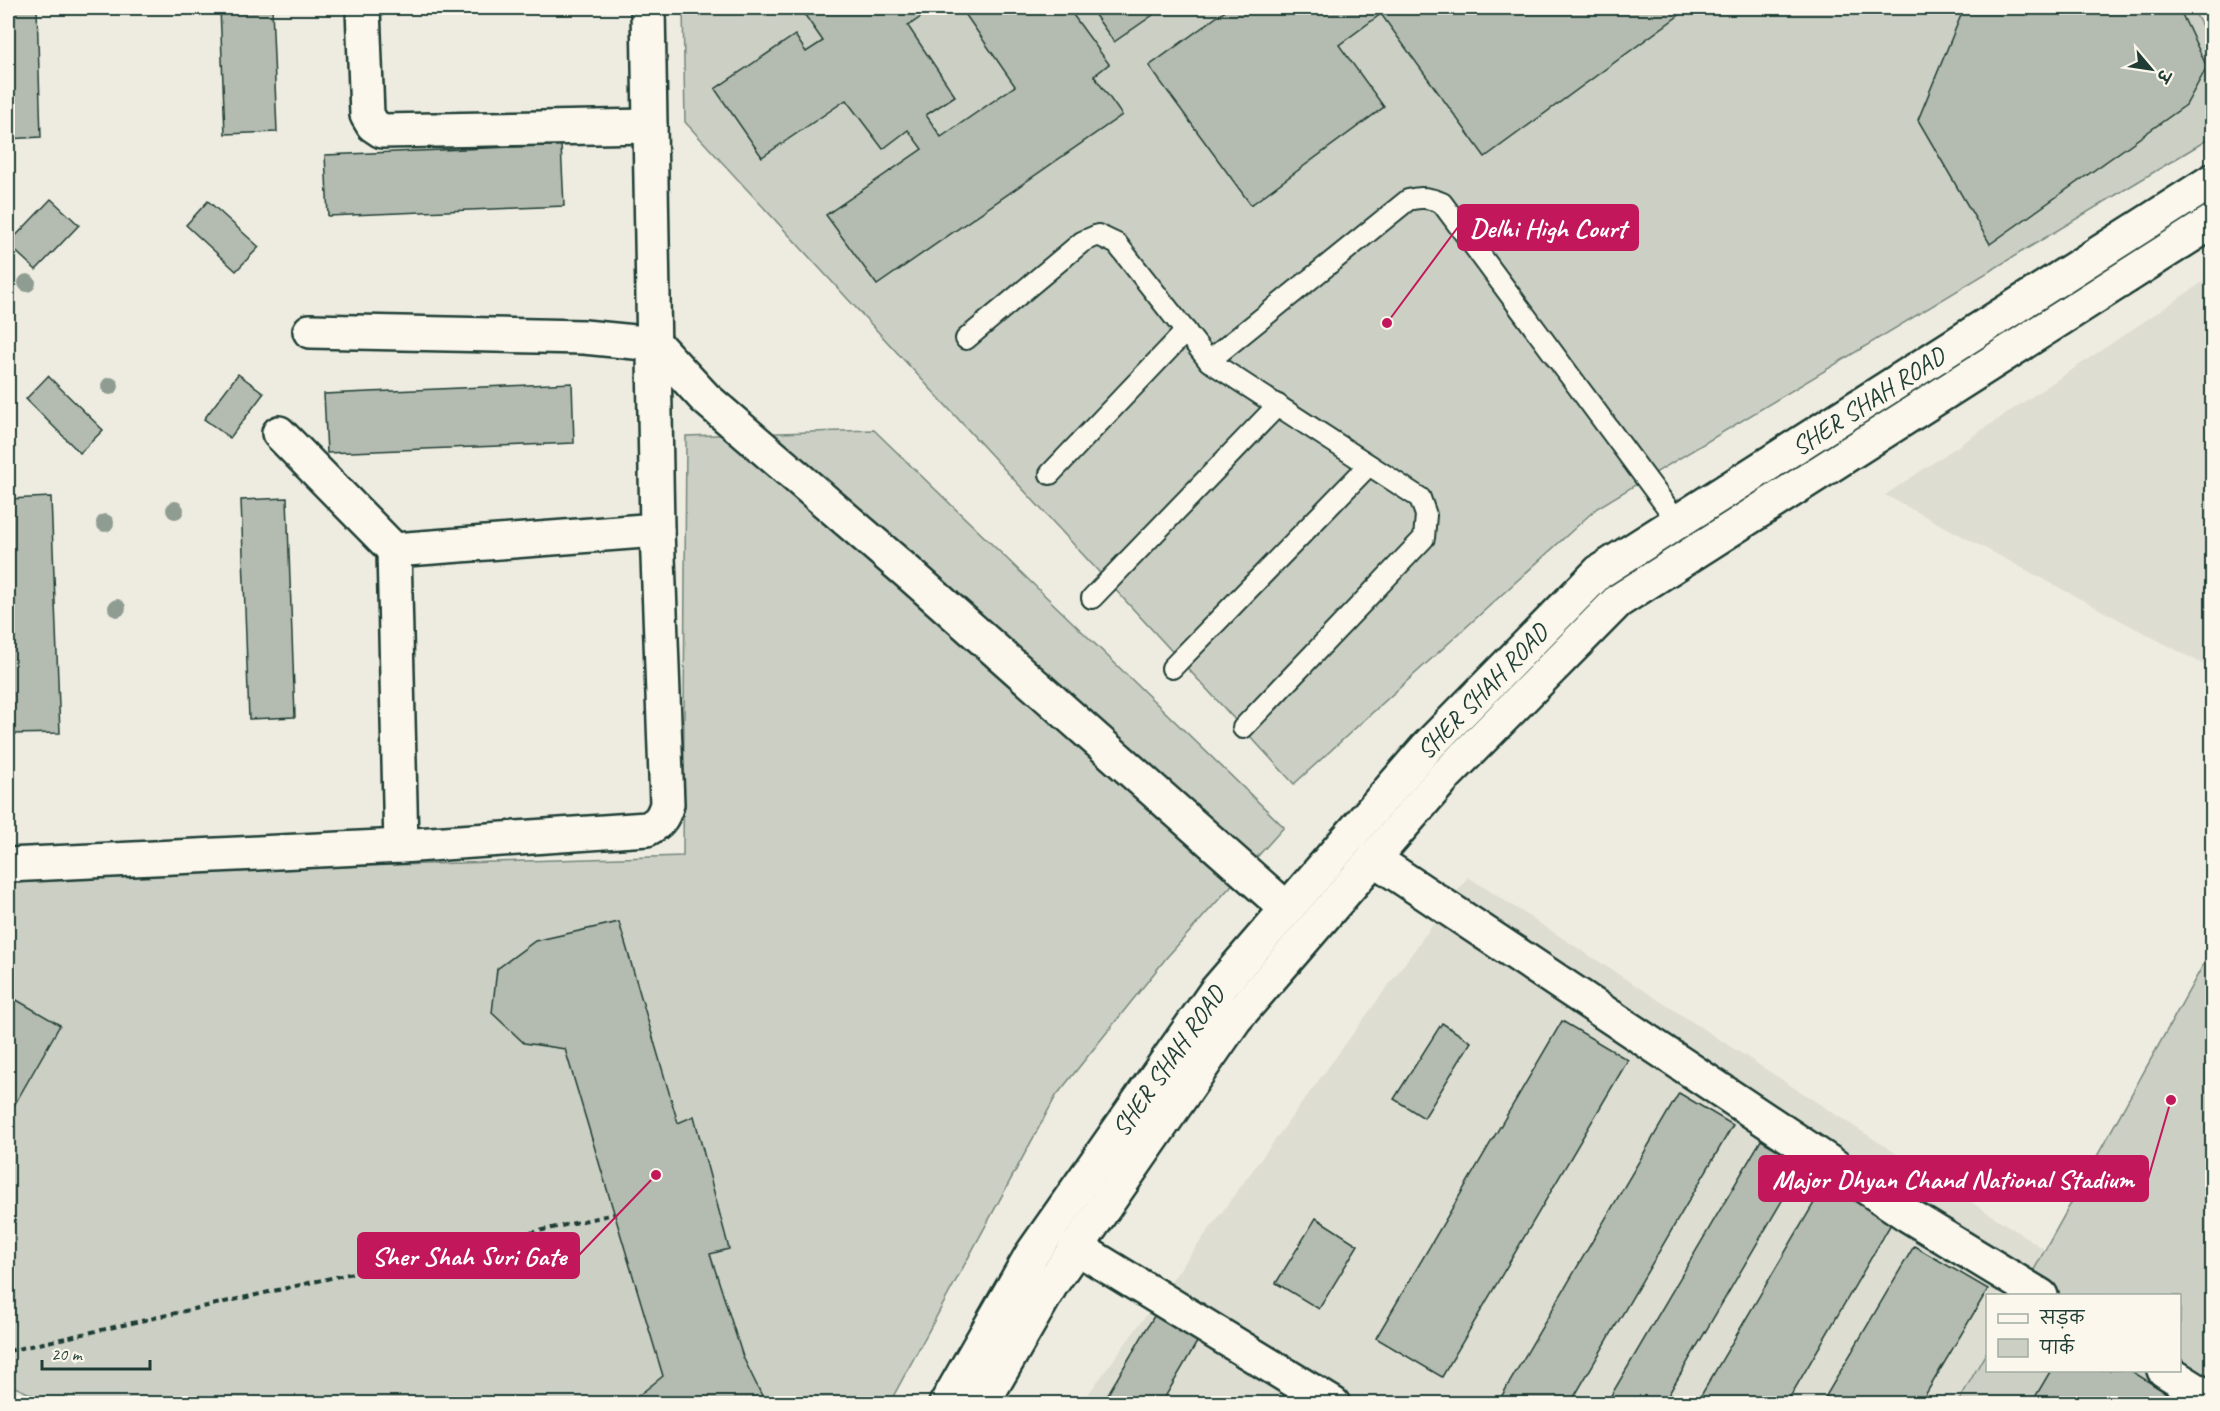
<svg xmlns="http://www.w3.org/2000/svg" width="2220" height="1411" viewBox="0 0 2220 1411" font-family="Caveat,'Playpen Sans Deva',sans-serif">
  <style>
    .built { fill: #ddddd2 }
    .green { fill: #cbcfc4; stroke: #75867c; stroke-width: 1.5 }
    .building { fill: #b4bbb0; stroke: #1f3d34; stroke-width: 1.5 }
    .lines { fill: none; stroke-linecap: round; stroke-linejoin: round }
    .service-casing { stroke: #1f3d34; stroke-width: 24 }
    .minor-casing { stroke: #1f3d34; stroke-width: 38 }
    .secondary-casing { stroke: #1f3d34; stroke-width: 38 }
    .path { stroke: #1f3d34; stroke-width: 4; stroke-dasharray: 6 4.5; stroke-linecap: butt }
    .service { stroke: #fbf7ec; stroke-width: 20 }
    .minor { stroke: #fbf7ec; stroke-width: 33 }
    .secondary { stroke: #fbf7ec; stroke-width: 33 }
    .tree { fill: #8f9c92 }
    .labels { text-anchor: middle; stroke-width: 6; stroke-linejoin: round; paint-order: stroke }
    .street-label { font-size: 26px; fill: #1f3d34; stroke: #fbf7ec }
    .leader { fill: none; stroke: #c2185b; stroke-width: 2 }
    .callout-dot { fill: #c2185b; stroke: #fbf7ec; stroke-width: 2 }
    .callout { fill: #c2185b; stroke: #c2185b; stroke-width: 2 }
    .callout-label { font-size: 27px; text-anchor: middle; font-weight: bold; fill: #fff }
  </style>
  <rect width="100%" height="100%" fill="#eeece1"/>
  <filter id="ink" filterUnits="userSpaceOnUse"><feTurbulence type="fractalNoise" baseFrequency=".0167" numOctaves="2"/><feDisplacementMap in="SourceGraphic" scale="12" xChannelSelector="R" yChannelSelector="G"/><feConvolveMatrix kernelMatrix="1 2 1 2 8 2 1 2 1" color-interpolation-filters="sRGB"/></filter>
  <g filter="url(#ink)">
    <g class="built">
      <polygon points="2212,276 2212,669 1885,495"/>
      <polygon points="1468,877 2047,1251 2020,1295 1988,1296 1987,1351 1957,1403 1081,1404"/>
    </g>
    <g class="green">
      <polygon points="683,8 2192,8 2212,44 2212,137 1597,508 1294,784 685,122"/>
      <polygon points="874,430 1284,827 1167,957 1056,1096 889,1404 52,1404 8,1384 8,877 683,856 686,436"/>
      <polygon points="2212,949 2212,1403 1957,1404 1987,1351 1988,1370 2180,1370 2180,1296 2020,1295"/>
    </g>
    <g class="building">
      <polygon points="8,8 37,8 41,137 8,139"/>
      <polygon points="220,8 272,8 277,132 225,134"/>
      <polygon points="800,8 934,8 908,26 955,96 926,115 941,137 1015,86 961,8 1068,8 1109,64 1094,76 1122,115 877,285 826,215 922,149 908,130 883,149 846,100 762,157 715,89 795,35 806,52 823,41"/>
      <polygon points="1090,8 1163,8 1114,42"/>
      <polygon points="1229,8 1689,8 1485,157 1381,14 1339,45 1384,107 1251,205 1149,66"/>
      <polygon points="1964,8 2179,8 2207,67 2186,105 1990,244 1918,120"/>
      <polygon points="561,145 564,206 328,216 325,155"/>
      <polygon points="51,199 79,225 36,270 8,244"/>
      <polygon points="208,201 259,247 236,271 186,225"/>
      <polygon points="238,374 264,393 230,438 204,419"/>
      <polygon points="48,376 103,430 80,453 26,399"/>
      <polygon points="572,383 574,443 327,453 324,394"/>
      <polygon points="51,497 60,733 11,734 8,640 8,499"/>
      <polygon points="287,498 295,717 249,719 241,500"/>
      <polygon points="619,922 678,1123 694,1116 729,1249 710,1254 743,1357 766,1404 628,1404 663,1376 565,1049 524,1043 492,1013 497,969 535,941"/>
      <polygon points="8,995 60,1025 8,1116"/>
      <polygon points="1562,1021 1628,1060 1442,1377 1376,1338"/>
      <polygon points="1442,1023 1471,1042 1424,1118 1394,1099"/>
      <polygon points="1679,1093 1733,1125 1570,1404 1497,1404"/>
      <polygon points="1761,1140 1803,1165 1663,1404 1606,1404"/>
      <polygon points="1828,1179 1895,1217 1786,1404 1696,1404"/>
      <polygon points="1316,1218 1358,1245 1319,1309 1276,1283"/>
      <polygon points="1914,1246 1988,1289 1920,1404 1828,1404 1823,1401"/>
      <polygon points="1157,1311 1200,1337 1161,1404 1102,1404"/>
      <polygon points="2051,1370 2130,1370 2184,1404 2031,1404"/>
    </g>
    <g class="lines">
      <defs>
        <g id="service">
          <path d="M 966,339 L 1082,242 L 1098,235 L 1117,244 L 1209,361 L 1408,200 C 1421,196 1430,198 1442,203 L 1678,522"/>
          <polyline points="1209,361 1420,498 1426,515 1424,538 1243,728"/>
          <polyline points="1050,474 1186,331"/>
          <polyline points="1092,598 1278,405"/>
          <polyline points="1172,668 1369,465"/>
        </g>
        <g id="minor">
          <polyline points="363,8 367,115 373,125 382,131 650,126"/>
          <polyline points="310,331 584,337 655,344 705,398 912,576 1286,908"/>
          <polyline points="279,433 394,550"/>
          <polyline points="401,846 394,550 657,530"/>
          <polyline points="1374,859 1908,1215 2041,1296"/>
          <path d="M 8,865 L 401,846 L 647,829 C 659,823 663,818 667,804 L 657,530 L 648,8"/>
          <polyline points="1076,1247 1333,1404"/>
          <polyline points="2164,1370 2212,1400"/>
        </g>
        <g id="secondary">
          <polyline points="946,1404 1032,1254 1216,991 1427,747 1599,572 2212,181"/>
          <polyline points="982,1404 1052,1283 1235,1019 1446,775 1618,601 2212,222"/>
        </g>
      </defs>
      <use href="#service" class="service-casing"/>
      <use href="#minor" class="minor-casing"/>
      <use href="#secondary" class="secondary-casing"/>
      <polyline class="path" points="8,1351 614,1214"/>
      <use href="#service" class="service"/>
      <use href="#minor" class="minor"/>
      <use href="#secondary" class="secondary"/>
    </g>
    <g class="tree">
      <circle cx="27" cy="283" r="9"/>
      <circle cx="110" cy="386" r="9"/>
      <circle cx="175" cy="510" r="9"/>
      <circle cx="105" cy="523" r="9"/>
      <circle cx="117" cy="608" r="9"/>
    </g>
  </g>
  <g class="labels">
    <g class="street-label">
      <text transform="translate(1868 401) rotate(-33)" y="9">SHER SHAH ROAD</text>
      <text transform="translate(1482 691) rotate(-46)" y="9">SHER SHAH ROAD</text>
      <text transform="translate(1168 1061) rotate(-55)" y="9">SHER SHAH ROAD</text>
    </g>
  </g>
  <path class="leader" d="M1387 323L1458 227M2171 1100L2148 1179M656 1175L579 1255"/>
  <g class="callout-dot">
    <circle cx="1387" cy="323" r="6"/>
    <circle cx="2171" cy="1100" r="6"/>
    <circle cx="656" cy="1175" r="6"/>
  </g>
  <g class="callout">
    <rect x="1458" y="205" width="180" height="45" rx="6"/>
    <rect x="1759" y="1156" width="389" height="45" rx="6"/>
    <rect x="358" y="1233" width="221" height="45" rx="6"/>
  </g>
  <g class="callout-label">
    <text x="1548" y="237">Delhi High Court</text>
    <text x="1953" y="1188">Major Dhyan Chand National Stadium</text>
    <text x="469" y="1265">Sher Shah Suri Gate</text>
  </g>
  <rect width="2220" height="1411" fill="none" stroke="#fbf7ec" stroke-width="30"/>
  <rect x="15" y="15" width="2190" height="1381" fill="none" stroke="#1f3d34" stroke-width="2" filter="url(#ink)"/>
  <rect x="1986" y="1294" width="195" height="78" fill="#fbf7ec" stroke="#a3ada2" stroke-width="1.5"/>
  <rect x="1998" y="1314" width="30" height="9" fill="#fbf7ec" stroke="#a3ada2" stroke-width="1.5"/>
  <text x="2040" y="1324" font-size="18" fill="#1f3d34">सड़क</text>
  <rect x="1998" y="1339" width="30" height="18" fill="#cbcfc4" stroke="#a3ada2" stroke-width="1.5"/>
  <text x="2040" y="1354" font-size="18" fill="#1f3d34">पार्क</text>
  <g transform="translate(2151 69) rotate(119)" stroke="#fbf7ec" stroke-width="4.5" paint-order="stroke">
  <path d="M0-4.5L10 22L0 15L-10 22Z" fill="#1f3d34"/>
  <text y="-9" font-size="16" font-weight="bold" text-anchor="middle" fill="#1f3d34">उ</text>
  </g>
  <path d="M42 1360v9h108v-9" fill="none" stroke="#1f3d34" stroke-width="3"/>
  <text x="51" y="1360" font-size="18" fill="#1f3d34" stroke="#fbf7ec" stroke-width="4.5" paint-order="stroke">20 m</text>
</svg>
